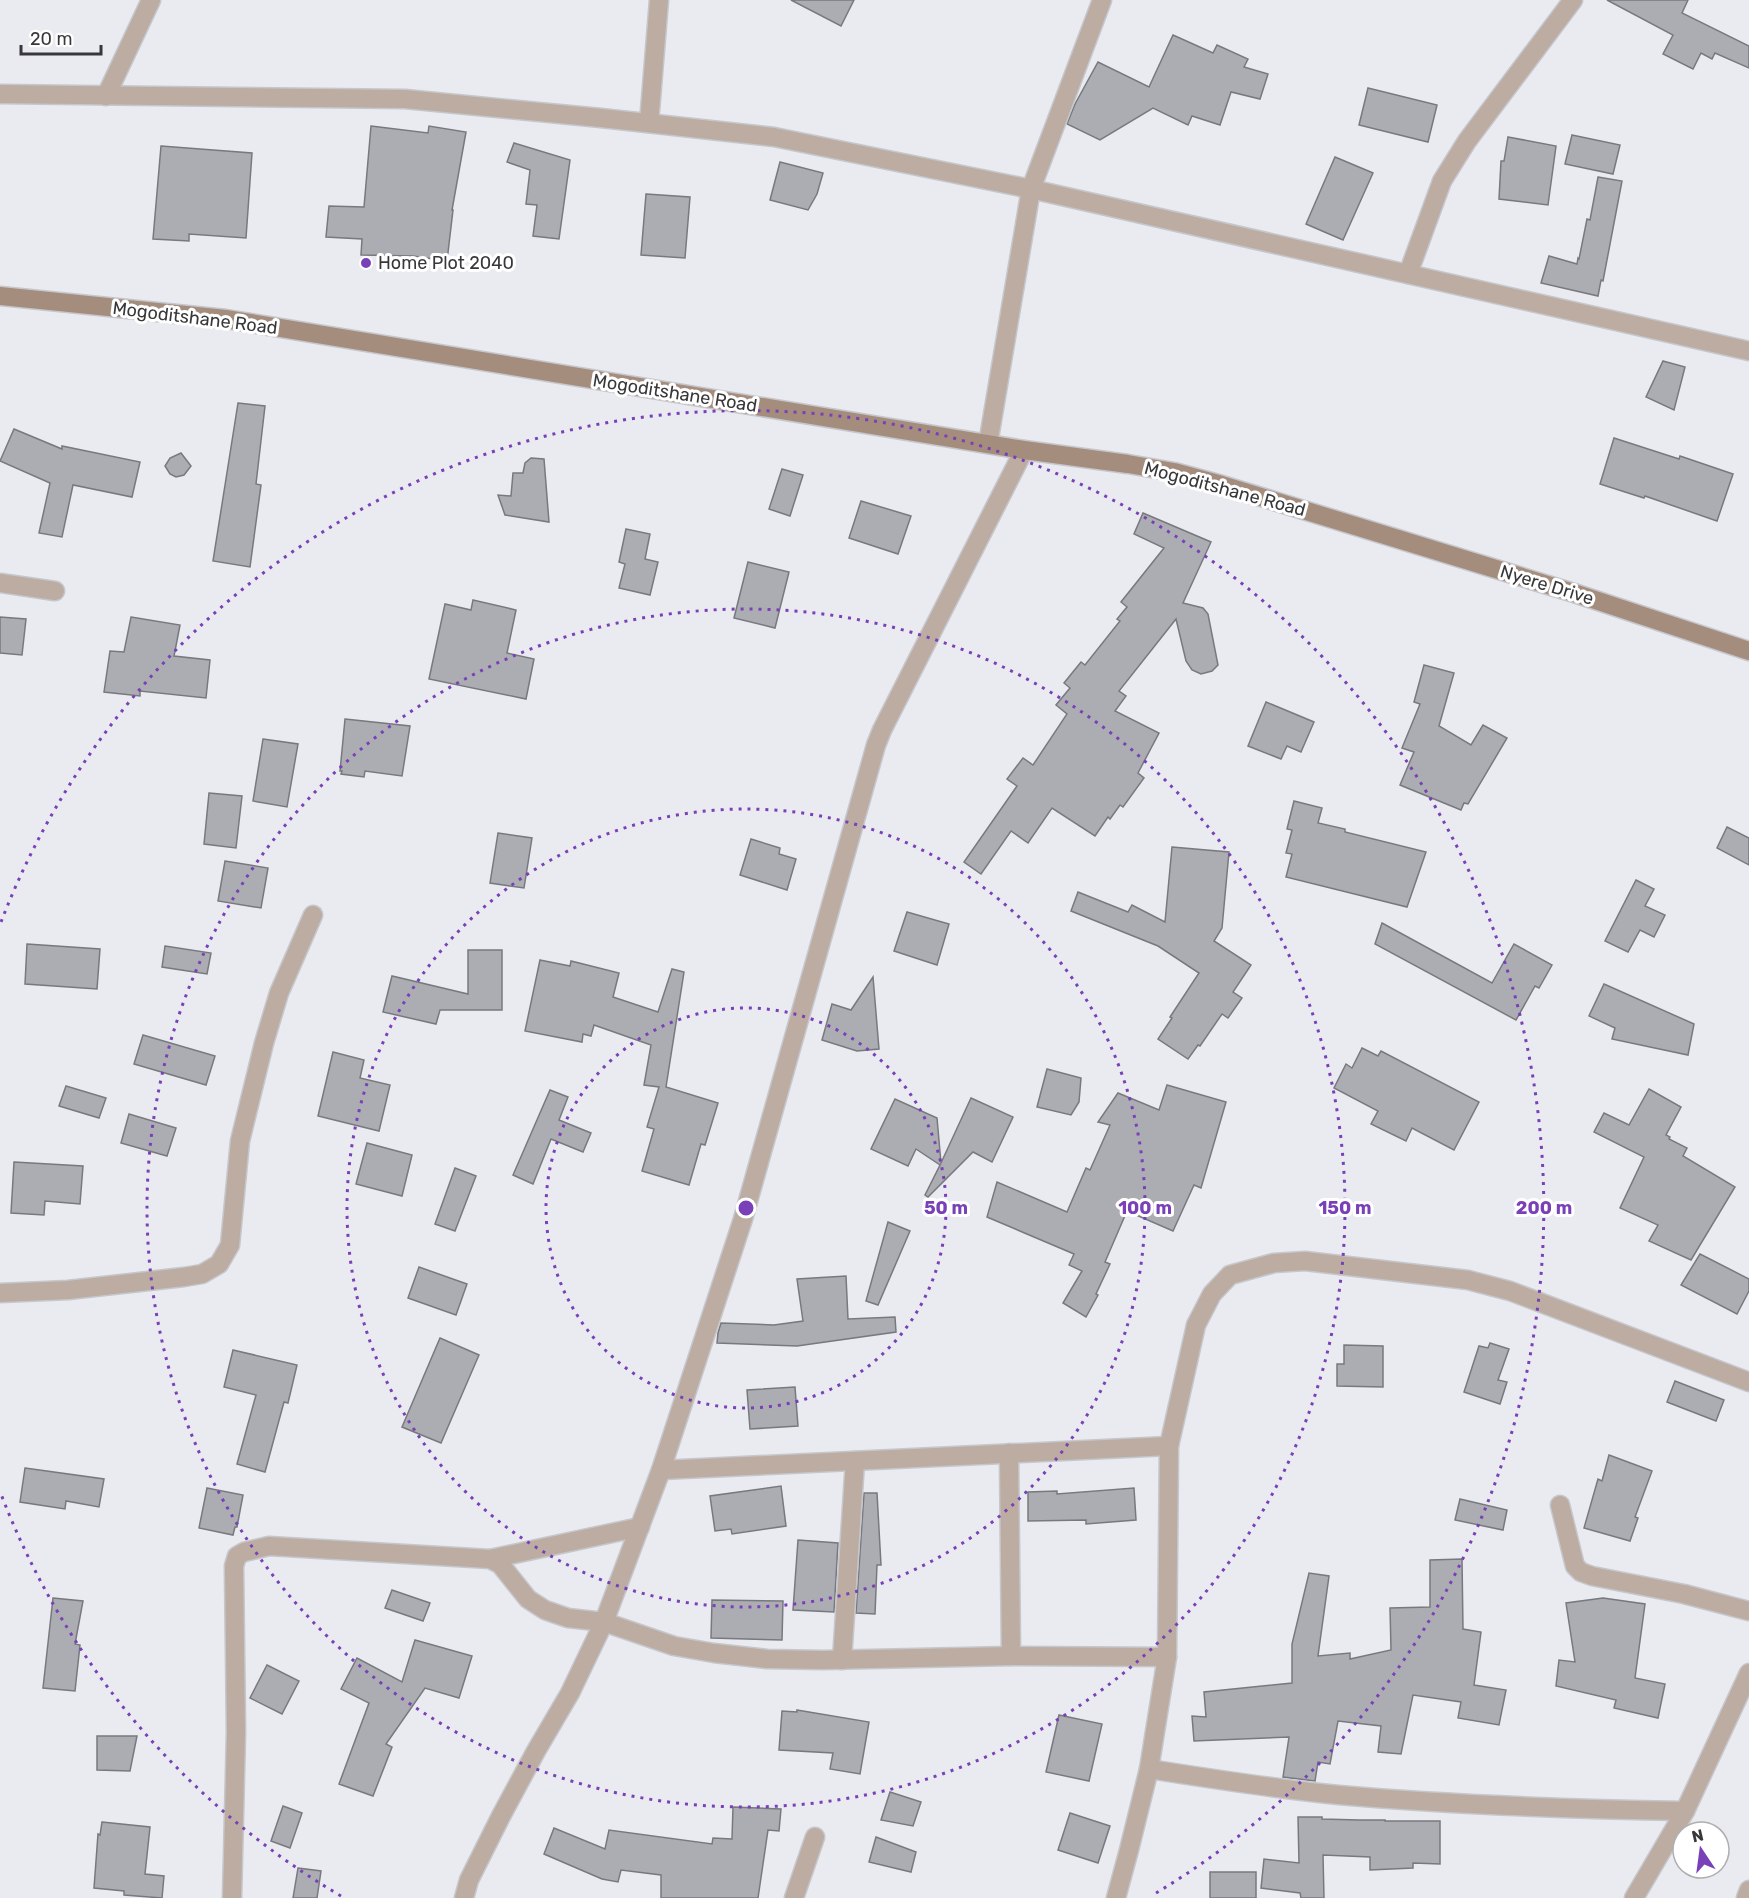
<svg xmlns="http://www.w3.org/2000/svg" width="1749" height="1898" viewBox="0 0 1749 1898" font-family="Rubik,sans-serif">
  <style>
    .building { fill: #acadb2; stroke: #78797e; stroke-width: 1.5 }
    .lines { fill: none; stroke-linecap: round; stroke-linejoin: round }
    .minor-casing { stroke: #c6c7cc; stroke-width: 21 }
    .secondary-casing { stroke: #c6c7cc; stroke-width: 21 }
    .minor { stroke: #bcaca2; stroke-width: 18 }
    .secondary { stroke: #a58d7e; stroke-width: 18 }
    .ring { fill: none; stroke: #7940b7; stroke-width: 3; stroke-dasharray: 3 6 }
    .poi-dot { fill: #7940b7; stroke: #fff; stroke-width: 2 }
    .labels { text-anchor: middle; stroke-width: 6; stroke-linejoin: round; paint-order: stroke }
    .poi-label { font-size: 18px; fill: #38383a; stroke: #fff; text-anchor: start }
    .street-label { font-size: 18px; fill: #38383a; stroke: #fff }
    .centre { fill: #7940b7; stroke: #fff; stroke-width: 3 }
    .ring-label { font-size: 18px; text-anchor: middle; font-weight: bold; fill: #7940b7; stroke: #fff; stroke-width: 6; stroke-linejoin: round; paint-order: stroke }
  </style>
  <rect width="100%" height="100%" fill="#eaebf1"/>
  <g class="building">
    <polygon points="791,0 854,0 841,26"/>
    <polygon points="1607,0 1688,0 1682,13 1749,46 1749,68 1715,53 1712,59 1701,53 1693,69 1663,54 1673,35"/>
    <polygon points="1173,35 1213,53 1217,45 1248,59 1244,67 1268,74 1260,99 1231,92 1220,125 1192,116 1188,125 1153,108 1100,140 1067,124 1075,104 1098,62 1149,87"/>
    <polygon points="1368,88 1437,105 1428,142 1359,125"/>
    <polygon points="371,126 428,133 429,126 466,132 452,210 453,210 447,261 413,256 361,255 362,239 326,237 329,206 364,207"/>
    <polygon points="1572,135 1620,145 1613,174 1565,164"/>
    <polygon points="1508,137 1556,146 1548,205 1499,199 1501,161 1504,161"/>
    <polygon points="514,143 570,160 559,239 533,236 537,205 526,204 530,170 507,162"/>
    <polygon points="161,146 252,153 246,238 189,234 189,241 153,239"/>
    <polygon points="1335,157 1373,173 1343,240 1306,224"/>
    <polygon points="780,162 823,173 817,194 808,210 770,200"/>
    <polygon points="1598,177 1622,181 1603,281 1601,280 1598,296 1541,283 1549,256 1577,264 1578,258 1579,259 1587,219 1590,220"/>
    <polygon points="646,194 690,197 685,258 641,255"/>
    <polygon points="1663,361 1685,367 1674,410 1646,397"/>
    <polygon points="238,403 265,406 256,484 261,485 250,567 213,561"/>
    <polygon points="14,429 62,449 62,446 140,462 132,497 73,485 62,537 39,533 50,483 0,461"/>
    <polygon points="1614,438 1679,459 1680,456 1733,474 1717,521 1645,496 1644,498 1600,484"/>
    <polygon points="181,453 191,466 184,475 176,477 170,474 165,466 170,458"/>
    <polygon points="531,458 544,459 549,522 505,515 498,495 511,496 513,473 523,473 525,463"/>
    <polygon points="782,469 803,475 790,516 769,509"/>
    <polygon points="861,501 911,516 898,554 849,538"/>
    <polygon points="1143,513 1211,542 1183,603 1203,608 1208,614 1218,665 1212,671 1201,674 1192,670 1186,661 1176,619 1119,691 1126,696 1115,711 1159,733 1138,773 1144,778 1123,807 1120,805 1110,819 1108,817 1095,836 1052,808 1028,843 1011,831 981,874 964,862 1017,786 1007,779 1023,758 1033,765 1067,714 1056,705 1070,688 1064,683 1081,662 1085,665 1120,621 1117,619 1127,607 1121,602 1164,548 1134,534"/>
    <polygon points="626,529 650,534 645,559 658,562 650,595 619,588 625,564 619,562"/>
    <polygon points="748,562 789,572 775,628 734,618"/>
    <polygon points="473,600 516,610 507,653 534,659 526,699 429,679 445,604 471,610"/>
    <polygon points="0,617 26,619 22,655 0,653"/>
    <polygon points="131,617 180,625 174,656 210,660 206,698 140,691 140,696 104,692 110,651 124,652"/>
    <polygon points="1424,665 1454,673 1439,726 1471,745 1483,725 1507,738 1468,804 1464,803 1461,810 1400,785 1414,752 1402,748 1420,704 1414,702"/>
    <polygon points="1266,702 1314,722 1301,752 1287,746 1281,759 1248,746"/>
    <polygon points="345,719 410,726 402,776 365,771 364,777 341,774 342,771 340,771"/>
    <polygon points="263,739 298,744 287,807 253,801"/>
    <polygon points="209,793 242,796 236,848 204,844"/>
    <polygon points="1294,801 1322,808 1318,823 1345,829 1345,832 1426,852 1407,907 1286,877 1292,854 1286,853 1292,830 1287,829"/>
    <polygon points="1727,827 1749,838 1749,865 1717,848"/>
    <polygon points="498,833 532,838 524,888 490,883"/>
    <polygon points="751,839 780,848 779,854 796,859 787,890 740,875"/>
    <polygon points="1172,847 1229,852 1222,928 1214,941 1251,965 1233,992 1242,998 1228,1018 1222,1014 1200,1046 1198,1045 1188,1059 1158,1039 1172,1018 1170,1017 1199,973 1158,946 1071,911 1078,892 1128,912 1132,905 1165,922"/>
    <polygon points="225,861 268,868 261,908 218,901"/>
    <polygon points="1636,880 1654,889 1645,906 1665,915 1654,937 1640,930 1628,952 1605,941"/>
    <polygon points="907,912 949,924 937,965 894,951"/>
    <polygon points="1382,923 1492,983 1514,944 1552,965 1539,988 1535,986 1516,1020 1375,944"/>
    <polygon points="27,944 100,949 97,989 25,984"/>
    <polygon points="165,946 211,953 207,974 162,967"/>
    <polygon points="468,950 502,950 502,1010 440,1010 436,1024 383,1012 392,976 468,994"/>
    <polygon points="540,960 570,966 571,961 619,973 613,997 658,1012 672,969 684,972 666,1087 718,1103 705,1145 701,1144 689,1185 642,1171 654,1129 647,1127 659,1087 644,1085 651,1045 594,1025 591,1036 583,1034 582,1042 525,1031"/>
    <polygon points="873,977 879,1049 857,1051 822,1040 832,1004 851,1010"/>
    <polygon points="1604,984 1694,1024 1688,1055 1612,1039 1615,1028 1589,1016"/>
    <polygon points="143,1035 215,1056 206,1085 134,1064"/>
    <polygon points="1362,1048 1378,1056 1381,1051 1479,1102 1454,1150 1412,1128 1406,1141 1371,1124 1378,1111 1334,1088 1346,1064 1352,1068"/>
    <polygon points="333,1052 364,1060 360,1078 390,1085 379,1131 318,1116"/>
    <polygon points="1047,1069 1081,1078 1079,1102 1071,1115 1037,1107"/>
    <polygon points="1167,1085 1226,1102 1201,1188 1194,1185 1173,1231 1127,1211 1105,1262 1110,1264 1096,1294 1098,1295 1086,1317 1063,1303 1082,1271 1069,1265 1074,1254 987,1217 997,1182 1067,1212 1086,1168 1090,1170 1110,1125 1098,1122 1118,1093 1159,1110"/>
    <polygon points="66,1086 106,1098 99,1118 59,1106"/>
    <polygon points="1649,1089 1681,1107 1666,1135 1670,1137 1669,1139 1687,1148 1683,1156 1735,1187 1691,1260 1649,1241 1658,1225 1620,1208 1644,1157 1594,1132 1604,1113 1629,1125"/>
    <polygon points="550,1090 568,1097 559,1120 591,1133 583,1152 551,1139 533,1184 513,1175"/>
    <polygon points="971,1098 1013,1117 992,1162 973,1152 928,1197 925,1195 940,1165 916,1149 908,1166 871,1149 895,1099 937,1118 941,1163"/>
    <polygon points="129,1114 176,1128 167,1156 121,1143"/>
    <polygon points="367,1143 412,1155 402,1196 356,1184"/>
    <polygon points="14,1162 83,1166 80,1204 45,1201 44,1215 11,1213"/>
    <polygon points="455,1168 476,1176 455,1231 435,1224"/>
    <polygon points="888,1222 910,1231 878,1305 866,1301"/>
    <polygon points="1700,1254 1749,1279 1749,1291 1737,1314 1681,1285"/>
    <polygon points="419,1267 467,1284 456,1315 408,1298"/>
    <polygon points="846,1276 848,1319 895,1317 896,1332 797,1346 717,1343 718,1333 721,1323 774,1325 803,1321 797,1279"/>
    <polygon points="440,1338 479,1355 441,1443 402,1427"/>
    <polygon points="1490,1343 1509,1349 1498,1380 1507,1382 1500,1404 1464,1392 1479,1346 1488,1348"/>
    <polygon points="1344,1345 1383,1346 1383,1387 1337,1386 1337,1364 1344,1364"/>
    <polygon points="233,1350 297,1365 288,1403 284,1402 265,1472 237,1464 256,1395 224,1387"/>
    <polygon points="1675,1381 1724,1400 1716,1421 1667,1402"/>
    <polygon points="795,1387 798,1426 750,1429 747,1390"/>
    <polygon points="1609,1455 1652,1471 1635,1517 1638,1518 1630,1541 1584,1528 1598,1479 1602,1481"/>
    <polygon points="25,1468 104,1479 99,1507 66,1501 65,1509 20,1502"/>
    <polygon points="781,1486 786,1526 732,1534 731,1529 715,1531 710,1496"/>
    <polygon points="207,1488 243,1495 237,1527 235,1527 233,1535 199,1528"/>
    <polygon points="1134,1488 1136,1520 1086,1524 1086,1520 1028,1521 1028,1492 1057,1491 1057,1494"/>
    <polygon points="864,1493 877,1493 881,1565 877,1565 875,1614 856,1613"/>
    <polygon points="1460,1499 1507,1510 1503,1530 1455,1520"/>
    <polygon points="798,1540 838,1543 834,1612 793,1610"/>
    <polygon points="1462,1559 1463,1629 1481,1632 1474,1685 1506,1690 1499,1725 1458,1718 1461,1702 1413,1695 1401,1754 1378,1752 1381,1726 1338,1721 1330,1764 1318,1762 1315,1781 1283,1777 1289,1737 1194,1741 1192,1716 1206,1717 1204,1692 1292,1683 1292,1644 1309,1573 1329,1576 1318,1656 1350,1653 1350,1659 1391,1650 1390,1608 1430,1607 1430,1560"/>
    <polygon points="392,1590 430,1603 423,1621 385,1608"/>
    <polygon points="53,1598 83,1601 75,1644 80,1645 75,1691 43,1688"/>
    <polygon points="1603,1598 1645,1604 1635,1678 1665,1684 1658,1718 1614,1708 1616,1700 1556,1686 1559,1660 1575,1662 1566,1603"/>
    <polygon points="712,1600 783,1601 782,1640 711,1638"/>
    <polygon points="415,1640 472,1656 459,1698 425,1688 386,1744 392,1747 373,1796 339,1784 369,1703 341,1689 357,1658 402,1682"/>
    <polygon points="267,1665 299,1681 282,1714 250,1698"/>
    <polygon points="797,1710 869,1722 860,1774 830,1769 833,1753 779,1750 782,1711 797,1712"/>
    <polygon points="1059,1715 1102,1724 1089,1781 1046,1772"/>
    <polygon points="97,1736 137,1736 130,1771 97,1770"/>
    <polygon points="890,1792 921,1802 913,1826 881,1820"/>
    <polygon points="283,1806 302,1813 290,1848 271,1841"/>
    <polygon points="733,1807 781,1809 779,1831 768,1830 758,1898 661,1898 661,1875 621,1870 618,1882 602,1879 544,1854 554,1828 605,1849 609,1830 712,1844 713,1838 732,1839"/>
    <polygon points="1070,1813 1110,1826 1098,1863 1058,1850"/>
    <polygon points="1298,1817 1322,1817 1322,1819 1359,1820 1385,1820 1385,1821 1440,1821 1440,1864 1413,1863 1413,1868 1370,1870 1370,1857 1323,1855 1324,1898 1301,1898 1300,1893 1261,1888 1264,1859 1299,1863"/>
    <polygon points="102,1822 150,1827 145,1874 164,1876 162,1898 124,1895 124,1891 94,1888 98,1834 100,1835"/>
    <polygon points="876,1837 916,1852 911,1872 869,1862"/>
    <polygon points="298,1868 321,1871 317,1898 293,1898"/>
    <rect x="1210" y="1872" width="46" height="26"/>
  </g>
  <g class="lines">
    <defs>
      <g id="minor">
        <polyline points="0,94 405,99 601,118 774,137 1031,189 1749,351"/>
        <polyline points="106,96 151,0"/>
        <polyline points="649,123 659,0"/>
        <polyline points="1408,274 1442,181 1467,141 1573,0"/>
        <polyline points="988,444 1031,189 1102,0"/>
        <polyline points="0,583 55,591"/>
        <polyline points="0,1293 68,1290 184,1277 202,1274 219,1264 230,1245 240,1141 264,1043 279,993 313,915"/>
        <polyline points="1009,1453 1011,1656"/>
        <polyline points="661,1470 1169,1446"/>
        <polyline points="1560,1505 1575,1566 1581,1572 1592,1576 1684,1594 1749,1611"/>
        <polyline points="490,1559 640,1527"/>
        <polyline points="842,1660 855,1461"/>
        <path d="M 1149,1769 C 1212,1779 1275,1789 1339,1795 C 1454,1805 1569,1809 1685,1811"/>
        <polyline points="232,1898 236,1732 234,1566 237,1556 244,1552 269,1546 490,1559 500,1564 528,1599 545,1610 568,1618 604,1622 674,1646 714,1653 767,1659 823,1660 1011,1656 1167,1657"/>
        <polyline points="464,1898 469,1880 501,1816 536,1751 570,1693 604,1622 661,1470 743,1219 876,745 882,730 1024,450"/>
        <polyline points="794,1898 815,1837"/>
        <polyline points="1116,1898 1129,1850 1149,1769 1167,1657 1169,1446 1196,1325 1212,1294 1230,1275 1274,1263 1305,1261 1468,1280 1510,1291 1749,1382"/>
        <polyline points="1634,1898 1685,1811 1749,1673"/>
        <polyline points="1746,1898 1749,1890"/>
      </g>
      <polyline id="secondary" points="0,296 226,319 1024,450 1128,464 1174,472 1222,485 1574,593 1749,651"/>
    </defs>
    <use href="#minor" class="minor-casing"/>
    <use href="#secondary" class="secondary-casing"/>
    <use href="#minor" class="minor"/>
    <use href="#secondary" class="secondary"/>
  </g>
  <g class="ring">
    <circle cx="746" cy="1208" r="200"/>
    <circle cx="746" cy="1208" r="399"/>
    <circle cx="746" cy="1208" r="599"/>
    <path d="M341 1896A798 798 0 0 1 1 1494M1 922A798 798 0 1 1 1151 1896"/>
  </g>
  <circle class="poi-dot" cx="366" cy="263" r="6"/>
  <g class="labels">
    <g class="poi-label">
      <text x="378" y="269">Home Plot 2040</text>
    </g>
    <g class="street-label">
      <text transform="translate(195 318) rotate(7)" y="6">Mogoditshane Road</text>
      <text transform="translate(675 393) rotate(9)" y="6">Mogoditshane Road</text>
      <text transform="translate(1225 489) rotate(15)" y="6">Mogoditshane Road</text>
      <text transform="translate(1547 585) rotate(17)" y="6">Nyere Drive</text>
    </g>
  </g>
  <circle cx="746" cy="1208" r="9" class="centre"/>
  <g class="ring-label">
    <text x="946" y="1214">50 m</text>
    <text x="1145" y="1214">100 m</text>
    <text x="1345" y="1214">150 m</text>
    <text x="1544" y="1214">200 m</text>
  </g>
  <g transform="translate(1701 1850) rotate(347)"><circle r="28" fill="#ffffff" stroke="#afafb0" stroke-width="1.5"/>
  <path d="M0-4.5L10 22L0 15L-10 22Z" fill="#7940b7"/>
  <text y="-9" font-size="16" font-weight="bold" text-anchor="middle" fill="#38383a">N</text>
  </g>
  <path d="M21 45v9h80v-9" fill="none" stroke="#38383a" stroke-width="3"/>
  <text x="30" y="45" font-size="18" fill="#38383a" stroke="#ffffff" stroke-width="4.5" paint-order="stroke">20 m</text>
</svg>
